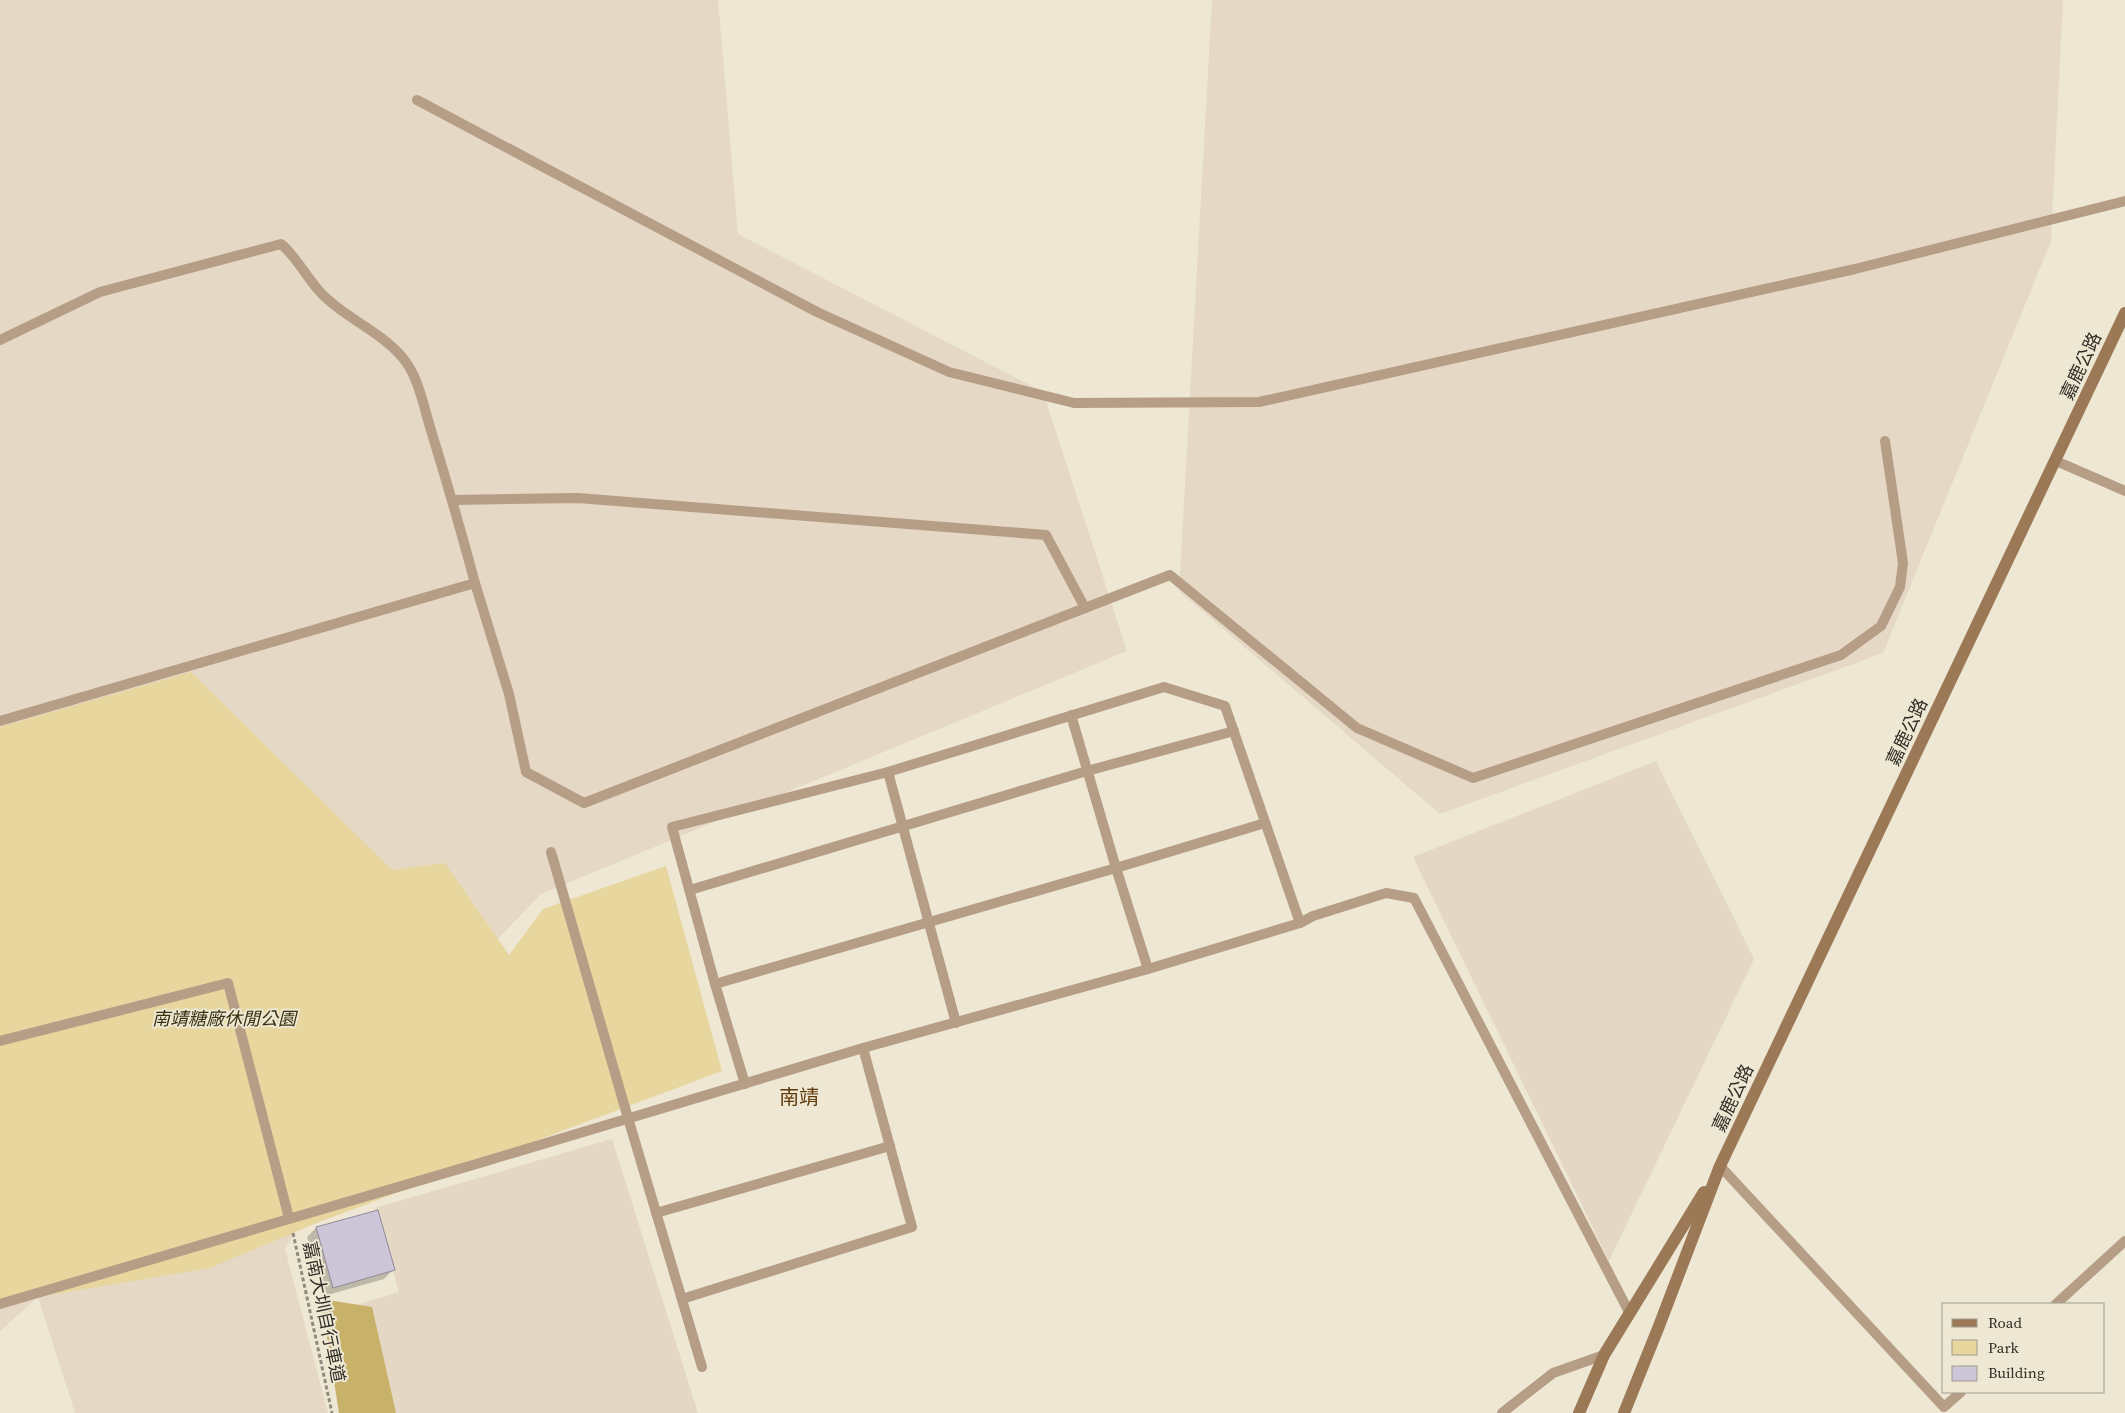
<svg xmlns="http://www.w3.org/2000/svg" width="2125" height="1413" viewBox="0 0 2125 1413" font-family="'Source Serif 4','Noto Sans TC',serif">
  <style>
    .industrial { fill: #e5d8c5 }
    .education { fill: #e4d8c4 }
    .green { fill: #e7d69e }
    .forest { fill: #c8b169 }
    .shadow { fill: #0003 }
    .building { fill: #cdc6d8; stroke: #90899b }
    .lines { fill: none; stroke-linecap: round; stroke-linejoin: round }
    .path { stroke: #908b7e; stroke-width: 3; stroke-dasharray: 4 2.5; stroke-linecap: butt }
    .lane { stroke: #b59d86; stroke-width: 10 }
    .secondary { stroke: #9c7956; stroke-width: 12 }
    .labels { text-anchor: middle; stroke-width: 4; stroke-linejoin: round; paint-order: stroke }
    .street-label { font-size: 18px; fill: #312e27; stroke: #ede7d3 }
    .park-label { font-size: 18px; font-style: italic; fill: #39300f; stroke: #ede7d3 }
    .quarter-label { font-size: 20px; fill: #60390a; stroke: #ede7d3 }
  </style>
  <rect width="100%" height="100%" fill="#ede7d3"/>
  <g class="industrial">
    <polygon points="0,0 718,0 738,234 1043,392 1127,651 541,894 404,1036 285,1249 328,1413 75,1413 38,1297 0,1331"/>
    <polygon points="1212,0 2063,0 2051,241 1883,653 1440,814 1179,591"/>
  </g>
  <g class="education">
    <polygon points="1656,761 1754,959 1609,1261 1413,857"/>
    <polygon points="612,1139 698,1413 348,1413 326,1314 399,1292 375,1208"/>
  </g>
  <polygon class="green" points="191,672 392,870 445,863 509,955 543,909 666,866 722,1071 319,1222 210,1268 38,1297 0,1305 0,727"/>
  <polygon class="forest" points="321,1299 372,1307 396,1413 339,1413"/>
  <polygon class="shadow" points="377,1211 393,1270 384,1279 324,1296 307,1237 316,1228"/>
  <polygon class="building" points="378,1210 395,1270 333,1288 316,1227"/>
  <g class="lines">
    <polyline class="path" points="293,1233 332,1413"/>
    <g class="lane">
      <polyline points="417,100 817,312 949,372 1074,403 1259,402 1855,269 2125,201"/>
      <path d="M 0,340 L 100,292 L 281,244 C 297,257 307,279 322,294 C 345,318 380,331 402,357 C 418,375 423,404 430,427 C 446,479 461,531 475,583 L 0,721"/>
      <polyline points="2056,461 2125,491"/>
      <polyline points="453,500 578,498 1046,535 1085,608 584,803 526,772 509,694 475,583"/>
      <polyline points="1085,608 1170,575 1357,728 1473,778 1841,655 1881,626 1900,587 1903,563 1885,441"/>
      <polyline points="1071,715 1116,868 1148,969"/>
      <polyline points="888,772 956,1023"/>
      <polyline points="551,852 628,1118 702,1367"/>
      <polyline points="690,890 1087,771 1234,731"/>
      <polyline points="715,984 1116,868 1265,823"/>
      <polyline points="0,1041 228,983 289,1218"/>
      <polyline points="745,1084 715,984 672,827 888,772 1164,687 1225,706 1300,923"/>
      <polyline points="1720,1166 1944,1407 1961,1392"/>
      <polyline points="656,1213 890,1146"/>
      <polyline points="682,1299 912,1227 863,1048"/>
      <polyline points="0,1304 483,1162 863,1048 1148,969 1300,923 1313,916 1386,893 1414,898 1629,1312"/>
      <polyline points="2056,1304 2125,1241"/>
      <polyline points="1502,1413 1553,1373 1604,1355"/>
    </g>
    <g class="secondary">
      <polyline points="1579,1413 1604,1355 1704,1192"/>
      <polyline points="1624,1413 1659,1326 1720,1166 2125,313"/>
    </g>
  </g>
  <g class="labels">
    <g class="street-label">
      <text transform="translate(2081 366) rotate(-65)" y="6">嘉鹿公路</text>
      <text transform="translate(1907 732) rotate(-65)" y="6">嘉鹿公路</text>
      <text transform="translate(1733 1098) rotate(-65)" y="6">嘉鹿公路</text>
      <text transform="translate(324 1312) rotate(78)" y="6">嘉南大圳自行車道</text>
    </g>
    <g class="park-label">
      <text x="224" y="1025">南靖糖廠休閒公園</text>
    </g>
    <g class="quarter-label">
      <text x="799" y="1104">南靖</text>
    </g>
  </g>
  <rect x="1942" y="1303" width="162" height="90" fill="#ede7d3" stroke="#a29d8e"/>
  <rect x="1952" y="1319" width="25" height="8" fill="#9c7956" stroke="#a29d8e"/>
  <text x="1988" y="1328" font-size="15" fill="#312e27">Road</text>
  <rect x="1952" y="1340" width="25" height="15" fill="#e7d69e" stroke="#a29d8e"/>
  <text x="1988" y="1353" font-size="15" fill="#312e27">Park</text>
  <rect x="1952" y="1366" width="25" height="15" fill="#cdc6d8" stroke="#a29d8e"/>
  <text x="1988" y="1378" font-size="15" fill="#312e27">Building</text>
</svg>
